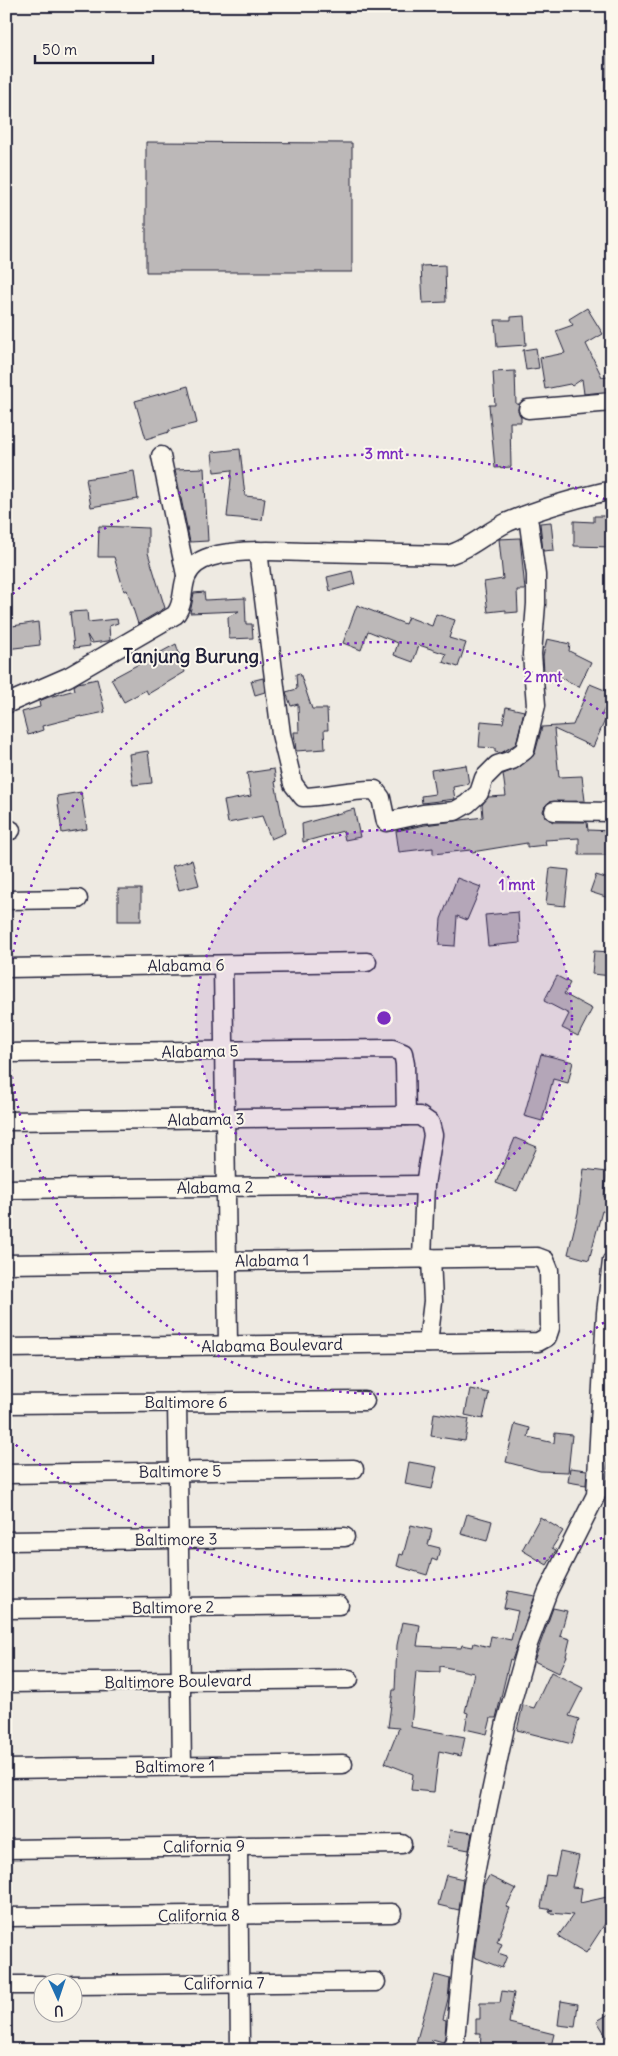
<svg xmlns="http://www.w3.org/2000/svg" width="618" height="2056" viewBox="0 0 618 2056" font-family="Delius,sans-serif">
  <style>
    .water { fill: #a6a3a7; stroke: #716f7c }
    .building { fill: #bcb8b8; stroke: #22223b }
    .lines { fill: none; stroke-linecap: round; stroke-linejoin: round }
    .street-casing { stroke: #22223b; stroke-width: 21 }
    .street { stroke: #fbf7ec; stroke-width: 18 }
    .ring { fill: none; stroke: #7b2cbf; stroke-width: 2.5; stroke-dasharray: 2.5 5 }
    .labels { text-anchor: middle; stroke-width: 4; stroke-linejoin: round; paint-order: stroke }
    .street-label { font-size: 16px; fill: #22223b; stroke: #fbf7ec }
    .quarter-label { font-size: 19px; font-weight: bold; fill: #22223b; stroke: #fbf7ec }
    .centre { fill: #7b2cbf; stroke: #fbf7ec; stroke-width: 2.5 }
    .ring-label { font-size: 15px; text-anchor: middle; font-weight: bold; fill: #7b2cbf; stroke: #fbf7ec; stroke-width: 4; stroke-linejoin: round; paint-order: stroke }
  </style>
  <rect width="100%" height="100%" fill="#eeeae2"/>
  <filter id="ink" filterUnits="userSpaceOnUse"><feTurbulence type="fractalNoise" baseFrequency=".02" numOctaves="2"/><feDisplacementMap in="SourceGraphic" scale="10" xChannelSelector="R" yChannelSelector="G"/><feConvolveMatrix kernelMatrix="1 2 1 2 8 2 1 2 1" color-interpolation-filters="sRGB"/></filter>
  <g filter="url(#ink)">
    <polygon class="water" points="606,6 612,6 612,110 605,96"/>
    <g class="building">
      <polygon points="146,142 352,143 352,272 146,272"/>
      <polygon points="445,265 446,302 423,303 421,266"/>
      <polygon points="587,308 603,334 586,344 602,377 612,375 612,391 584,394 582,379 572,386 570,384 545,389 540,358 565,353 556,331 573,325 569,319"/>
      <polygon points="524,316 526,345 497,347 495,320 511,320 511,317"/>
      <polygon points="536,348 539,368 526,370 523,350"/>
      <polygon points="515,371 516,404 519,404 518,410 521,417 521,422 510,422 511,467 495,468 489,405 495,405 493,372"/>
      <polygon points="188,386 197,423 169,430 169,432 146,439 135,401"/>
      <polygon points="240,449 245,496 265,498 262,520 227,517 232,470 214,472 212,452"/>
      <polygon points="204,468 208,541 190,542 175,469"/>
      <polygon points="134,471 138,499 91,507 86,479"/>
      <polygon points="594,516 612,516 612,547 574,546 574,521 594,522"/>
      <polygon points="551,522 554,550 543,551 540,523"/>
      <polygon points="99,526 148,528 148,553 165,608 138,624 127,590 124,591 114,557 98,557"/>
      <polygon points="520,538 525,590 517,590 518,612 506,613 506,610 488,612 484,582 503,579 499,539"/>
      <polygon points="352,571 355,584 330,591 327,577"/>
      <polygon points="204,592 205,600 245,598 246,624 252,624 253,638 229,639 228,617 239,611 190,613 194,593"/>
      <polygon points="357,605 405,624 408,617 432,626 436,614 455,620 449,638 466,643 458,667 443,662 446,654 419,645 413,662 394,655 398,643 368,631 361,650 343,643"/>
      <polygon points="87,611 88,622 117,619 118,623 109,626 110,640 108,641 92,643 87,635 90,646 74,648 70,612"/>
      <polygon points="38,622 40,645 6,649 6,627"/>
      <polygon points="547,639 570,644 569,651 591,662 579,687 553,674 544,672 543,656"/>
      <polygon points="176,644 185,672 148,694 146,690 124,702 111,679"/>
      <polygon points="300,673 312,709 327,709 328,730 324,730 325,749 296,751 294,732 299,732 298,704 291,706 286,692 297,689 296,674"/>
      <polygon points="263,678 265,692 255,695 251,681"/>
      <polygon points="97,679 105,712 81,717 81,716 42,726 43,730 28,735 22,712 40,707 39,701 49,697 75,690 74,686 78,683"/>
      <polygon points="590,684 612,693 602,714 607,716 593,747 554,729 559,777 582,776 585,801 549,802 545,806 543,811 545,817 553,822 587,822 588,830 612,831 612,855 579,855 579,838 545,840 546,845 527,847 527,843 472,852 471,850 433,854 433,848 399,852 396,831 425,825 483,817 482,805 488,797 506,796 503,774 518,768 531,758 535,753 542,727 573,725"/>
      <polygon points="506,707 524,711 516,744 501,753 495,752 495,748 479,747 481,721 503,723"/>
      <polygon points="148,751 152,783 133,785 129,754"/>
      <polygon points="466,765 469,784 453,787 455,799 422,803 421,796 435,794 431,770"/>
      <polygon points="274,769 276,781 275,782 285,833 271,839 262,816 228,823 224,801 251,796 247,773"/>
      <polygon points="81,792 87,829 62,833 57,796"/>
      <polygon points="354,809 360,837 345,840 343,831 303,842 302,824"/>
      <polygon points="192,860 199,885 179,890 172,866"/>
      <polygon points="550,868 569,870 565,906 546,904"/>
      <polygon points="596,875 612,880 612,899 590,892"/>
      <polygon points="457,878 481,887 467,920 457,916 455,946 439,945 441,919"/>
      <rect x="118" y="889" width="23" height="32"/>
      <polygon points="518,912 520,943 488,946 485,915"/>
      <polygon points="594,951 612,952 612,976 592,974"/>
      <polygon points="557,976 570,983 564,994 592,1009 578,1036 562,1028 569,1014 544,1001"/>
      <polygon points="541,1054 573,1062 568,1083 553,1079 542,1121 524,1116"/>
      <polygon points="515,1138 537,1147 517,1191 496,1183"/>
      <polygon points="584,1169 607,1172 604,1197 609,1197 608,1212 602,1211 589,1260 568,1254 578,1213"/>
      <polygon points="470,1389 489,1393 483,1419 465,1415"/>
      <polygon points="434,1413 469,1419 465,1441 431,1436"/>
      <polygon points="515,1424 530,1428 528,1437 554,1443 555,1433 572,1435 568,1472 540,1471 506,1462"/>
      <polygon points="409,1462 437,1467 432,1489 405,1484"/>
      <polygon points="570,1468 587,1470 586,1485 568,1482"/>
      <polygon points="467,1514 492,1521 487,1541 461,1534"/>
      <polygon points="540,1517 563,1531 552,1548 556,1550 547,1565 522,1550"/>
      <polygon points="411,1525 432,1530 428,1545 440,1548 437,1561 432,1559 427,1575 397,1566 400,1554 403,1555"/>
      <polygon points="508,1591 535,1596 512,1660 510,1659 496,1718 491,1718 487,1734 465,1729 468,1713 465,1712 474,1673 440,1666 440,1672 416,1671 411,1727 465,1737 461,1756 439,1751 434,1792 411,1790 413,1774 385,1763 399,1728 388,1727 393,1690 395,1690 397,1645 402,1622 420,1625 417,1646 461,1648 462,1645 473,1647 474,1643 489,1647 491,1636 511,1640 518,1611 504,1608"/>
      <polygon points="553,1608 567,1611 560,1636 570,1639 566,1656 567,1656 559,1673 534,1661"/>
      <polygon points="551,1672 583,1688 569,1716 579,1719 572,1744 517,1730 523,1705 534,1708"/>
      <polygon points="450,1830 472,1833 469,1850 447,1846"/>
      <polygon points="560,1852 579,1856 572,1887 582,1888 580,1903 607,1897 612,1918 608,1919 586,1953 558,1936 573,1915 550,1913 549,1911 553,1910 541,1908 546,1875 555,1876"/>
      <polygon points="446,1875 463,1879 459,1910 438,1905"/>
      <polygon points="489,1876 516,1889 506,1907 510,1908 497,1942 502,1944 498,1953 507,1956 502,1968 474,1957 483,1886"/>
      <polygon points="435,1975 450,1979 448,1999 443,2019 446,2020 445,2037 443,2042 432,2039 430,2050 414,2050"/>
      <polygon points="502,1991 514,1993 509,2023 554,2034 550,2050 480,2050 481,2033 476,2033 476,2019 480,2019 480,2003 500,2003"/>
      <polygon points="561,2001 578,2004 575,2027 558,2025"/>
      <polygon points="612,2012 612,2045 597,2021"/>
    </g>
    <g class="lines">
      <defs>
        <g id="street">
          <polyline points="528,409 612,402"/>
          <polyline points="161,456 186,575"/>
          <path d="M 258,551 L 281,734 L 293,784 L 303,797 C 327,797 351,789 375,790 L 381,798 L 386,822 L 423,814 L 455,811 L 467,804 L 479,793 L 484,778 L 497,765 L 512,760 L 525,750 L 536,705 L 532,654 L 536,604 L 536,575 L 529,524 L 524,516"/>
          <path d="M 6,704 L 68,677 L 175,615 C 188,600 177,579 196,564 C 205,557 220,554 231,553 C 259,549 287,552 315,552 C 359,553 404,554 448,555 C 470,549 487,532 508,522 C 541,508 577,498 612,490"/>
          <polyline points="554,811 612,812"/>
          <polyline points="6,830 11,830"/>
          <polyline points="6,900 78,899"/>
          <polyline points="223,965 228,1345"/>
          <polyline points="6,968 367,962"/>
          <polyline points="6,1053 393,1049 403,1053 405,1064 406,1116 420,1116 430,1123 433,1135 425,1185 422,1258"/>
          <polyline points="6,1121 406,1116"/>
          <polyline points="6,1189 425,1185"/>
          <polyline points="6,1264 537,1257 545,1260 549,1270 550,1328 547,1337 538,1342 6,1348"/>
          <polyline points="428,1343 433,1301 431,1258"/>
          <polyline points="177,1402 182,1766"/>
          <polyline points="6,1404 365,1401"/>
          <polyline points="6,1474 354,1469"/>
          <polyline points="6,1541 345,1537"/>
          <polyline points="6,1609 339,1605"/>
          <polyline points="6,1683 349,1679"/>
          <polyline points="6,1769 343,1764"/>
          <polyline points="238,1846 240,2050"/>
          <polyline points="6,1849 402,1844"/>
          <polyline points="6,1917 392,1913"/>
          <polyline points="6,1985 42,1985"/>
          <polyline points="72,1985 376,1982"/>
          <polyline points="451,2050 455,2040 463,1956 473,1884 487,1811 506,1722 528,1644 548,1591 596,1495 606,1313 612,1261"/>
        </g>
      </defs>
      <use href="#street" class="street-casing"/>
      <use href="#street" class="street"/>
    </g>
  </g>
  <circle cx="384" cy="1018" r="188" fill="#7b2cbf" fill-opacity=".12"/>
  <g class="ring">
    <circle cx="384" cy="1018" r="188"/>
    <path d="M610 1318A376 376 0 1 1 610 718"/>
    <path d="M609 1535A564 564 0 0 1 7 1437M7 599A564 564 0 0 1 609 501"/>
  </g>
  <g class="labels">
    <g class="street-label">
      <text transform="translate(186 965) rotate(-1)" y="6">Alabama 6</text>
      <text transform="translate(200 1051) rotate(-1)" y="6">Alabama 5</text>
      <text transform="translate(206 1119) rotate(-1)" y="6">Alabama 3</text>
      <text transform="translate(215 1187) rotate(-1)" y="6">Alabama 2</text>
      <text transform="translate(272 1260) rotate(-1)" y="6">Alabama 1</text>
      <text transform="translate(272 1345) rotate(-1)" y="6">Alabama Boulevard</text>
      <text x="186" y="1408">Baltimore 6</text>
      <text transform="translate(180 1471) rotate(-1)" y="6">Baltimore 5</text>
      <text transform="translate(176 1539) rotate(-1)" y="6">Baltimore 3</text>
      <text transform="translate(173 1607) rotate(-1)" y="6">Baltimore 2</text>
      <text transform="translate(178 1681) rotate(-1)" y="6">Baltimore Boulevard</text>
      <text transform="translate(175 1766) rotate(-1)" y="6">Baltimore 1</text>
      <text transform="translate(204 1846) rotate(-1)" y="6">California 9</text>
      <text transform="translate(199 1915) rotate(-1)" y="6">California 8</text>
      <text transform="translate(224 1983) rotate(-1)" y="6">California 7</text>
    </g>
    <g class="quarter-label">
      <text x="191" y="663">Tanjung Burung</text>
    </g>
  </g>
  <circle cx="384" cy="1018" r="8" class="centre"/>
  <g class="ring-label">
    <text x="384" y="459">3 mnt</text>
    <text x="543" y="682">2 mnt</text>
    <text x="517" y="890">1 mnt</text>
  </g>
  <rect width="618" height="2056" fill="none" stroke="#fbf7ec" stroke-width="25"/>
  <rect x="12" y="12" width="593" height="2031" fill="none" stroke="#22223b" stroke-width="2" filter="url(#ink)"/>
  <g transform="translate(58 1998) rotate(177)"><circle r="24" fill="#fbf7ec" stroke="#a4a2a5"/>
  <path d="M0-4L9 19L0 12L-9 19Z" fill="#1f6fb2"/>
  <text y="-8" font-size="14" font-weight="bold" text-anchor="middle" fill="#22223b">U</text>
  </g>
  <path d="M35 55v8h118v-8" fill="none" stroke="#22223b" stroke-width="2.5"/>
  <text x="42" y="55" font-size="15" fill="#22223b" stroke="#fbf7ec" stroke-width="4" paint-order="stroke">50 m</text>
</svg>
